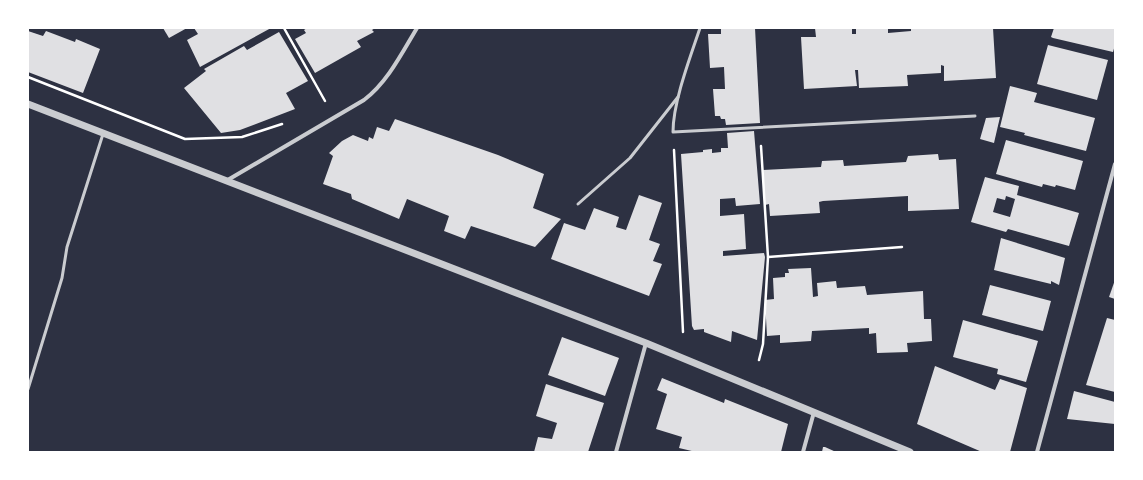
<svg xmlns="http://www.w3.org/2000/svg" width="1143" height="480" viewBox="0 0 1143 480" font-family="Manrope,sans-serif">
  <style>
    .building { fill: #e0e0e3; fill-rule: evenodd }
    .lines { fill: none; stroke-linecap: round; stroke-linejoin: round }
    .path { stroke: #fff; stroke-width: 2.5 }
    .service { stroke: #caccd0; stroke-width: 3 }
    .minor { stroke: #caccd0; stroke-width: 4 }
    .tertiary { stroke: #caccd0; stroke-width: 7 }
  </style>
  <rect width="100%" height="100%" fill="#2d3142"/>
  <g class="building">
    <polygon points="163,28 187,28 169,38"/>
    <polygon points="194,28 271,28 200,67 187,40 198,34"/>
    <polygon points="307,28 375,28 372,30 374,32 357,41 361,47 315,73 295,39 306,33 304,30"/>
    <polygon points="721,28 755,28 760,123 726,125 725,119 721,119 720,116 715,116 713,89 725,89 724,67 710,68 708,34 721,34"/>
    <polygon points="815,28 852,28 852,34 856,34 856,28 888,28 888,33 911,31 911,28 937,28 937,29 950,29 950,28 993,28 996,78 944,81 944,66 941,65 941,73 907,75 908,86 859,88 858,70 855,70 857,86 804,89 801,37 816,37"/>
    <polygon points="1054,28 1115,28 1115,45 1113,52 1053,38 1051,37"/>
    <polygon points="28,31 43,36 46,31 75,42 76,39 100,49 83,93 28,72"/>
    <polygon points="279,32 308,81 286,93 295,109 240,130 221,133 184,88 206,71 204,69 244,46 247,50"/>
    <polygon points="1048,45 1108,60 1097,100 1037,84"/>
    <polygon points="1010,86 1037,93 1034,102 1095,118 1086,151 1024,135 1025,133 1000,127"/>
    <polygon points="1000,117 994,143 980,139 986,118"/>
    <polygon points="395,119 498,155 544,174 533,208 561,219 535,247 471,226 465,239 444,231 449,216 407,199 399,219 352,199 351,194 323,184 333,156 329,153 342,141 353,135 368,141 369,137 373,139 377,127 389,131"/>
    <polygon points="754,131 760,204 736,206 735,198 720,199 720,216 744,214 746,249 723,251 723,256 764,253 765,257 757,340 732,331 731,342 704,332 704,329 694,330 692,326 681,154 703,152 703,150 712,149 712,153 721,152 721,148 728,148 727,133"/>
    <polygon points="1006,140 1083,161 1075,190 1056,185 1055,187 1043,184 1042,187 996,174"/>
    <polygon points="938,154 939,160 956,159 959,209 908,211 908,196 823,201 819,202 820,213 770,216 769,204 765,205 763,170 821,167 822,161 843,160 844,166 906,162 908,156"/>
    <path d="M 985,177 L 1019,186 L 1017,195 L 1079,213 L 1069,246 L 1008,229 L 1006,232 L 971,222 ZM 1006,196 L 1015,199 L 1010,217 L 993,212 L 997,198 L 1005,200 Z"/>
    <polygon points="639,195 662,203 649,240 660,244 653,261 662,264 649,296 551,259 564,223 585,230 594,208 619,217 616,227 626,230"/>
    <polygon points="1001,238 1065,258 1059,285 1051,281 1051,284 994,270"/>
    <polygon points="811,268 813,297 818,296 817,283 836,281 837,288 865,286 867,295 923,291 924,319 931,319 932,341 907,343 908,352 877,353 876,333 869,334 869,328 812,331 811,341 780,343 780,335 767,336 765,300 774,299 773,278 785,277 785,273 789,273 788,269"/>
    <polygon points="1115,280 1115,299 1109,297"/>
    <polygon points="990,285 1051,301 1043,331 982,315"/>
    <polygon points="1107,318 1115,320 1115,392 1086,385"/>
    <polygon points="963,320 1038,341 1026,382 997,374 998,369 953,357"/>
    <polygon points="562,337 619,358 605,396 548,375"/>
    <polygon points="935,366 995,390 1000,379 1027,388 1010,452 982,452 917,424"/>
    <polygon points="662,378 724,403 725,399 788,424 781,452 696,452 679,448 682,437 656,429 667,394 657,390"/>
    <polygon points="546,384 604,403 588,452 534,452 538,437 552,439 557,423 536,416"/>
    <polygon points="1074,391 1115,402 1115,424 1067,419"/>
    <polygon points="823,447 825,447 836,452 822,452"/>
  </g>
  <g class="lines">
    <g class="path">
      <polyline points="284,28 325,101"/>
      <polyline points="28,77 185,139 242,137 282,124"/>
      <polyline points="674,150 683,332"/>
      <polyline points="768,257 902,247"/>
      <polyline points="759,360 763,344 768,257 761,146"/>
    </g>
    <g class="service">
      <path d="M 700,28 C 690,58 673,102 673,132 L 975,116"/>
      <polyline points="578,204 630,158 678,97"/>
      <polyline points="28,389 62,278 67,247 103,134"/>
    </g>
    <g class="minor">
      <path d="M 226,181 L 364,100 C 387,83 402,53 417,28"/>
      <polyline points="616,452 646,343"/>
      <polyline points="803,452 814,412"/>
      <polyline points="1037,452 1115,164"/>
    </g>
    <polyline class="tertiary" points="28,104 646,343 910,452"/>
  </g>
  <rect width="1143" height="480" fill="none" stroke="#ffffff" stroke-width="58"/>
</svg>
